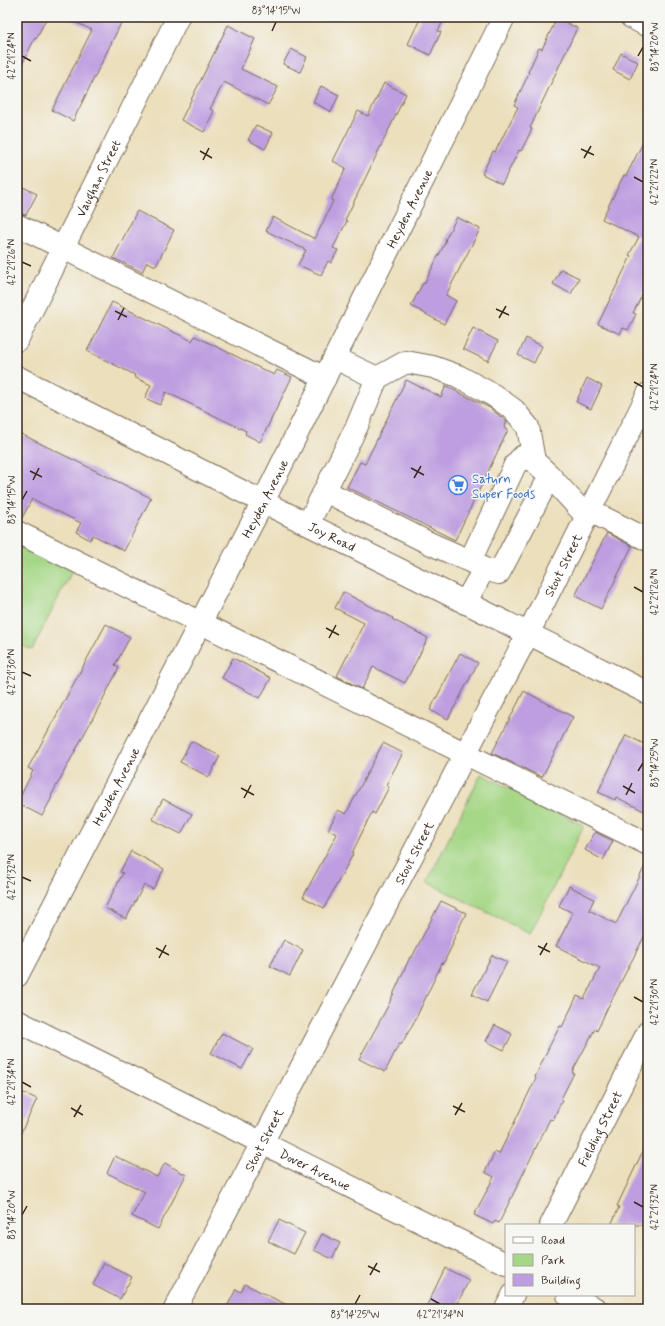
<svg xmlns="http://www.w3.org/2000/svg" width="665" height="1326" viewBox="0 0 665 1326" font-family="Mynerve,sans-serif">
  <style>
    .green { fill: #a5d786; stroke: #708052 }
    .building { fill: #be9ee0 }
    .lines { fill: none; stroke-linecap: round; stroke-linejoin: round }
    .minor-casing { stroke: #796955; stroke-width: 24 }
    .major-casing { stroke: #796955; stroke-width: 24 }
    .minor { stroke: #fff; stroke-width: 22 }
    .major { stroke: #fff; stroke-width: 22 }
    .ticks { fill: none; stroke: #3b2a1e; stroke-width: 1.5 }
    .labels { text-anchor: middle; stroke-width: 3; stroke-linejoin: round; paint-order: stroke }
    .street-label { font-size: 13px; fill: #3b2a1e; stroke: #f6f6f2 }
    .shop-label { font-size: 13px; fill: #366cbe; stroke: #f6f6f2; text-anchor: start }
    .neatline { fill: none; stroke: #3b2a1e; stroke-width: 1.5 }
    .ticks-label { font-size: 10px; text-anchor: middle; fill: #3b2a1e }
  </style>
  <rect width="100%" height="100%" fill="#f6f6f2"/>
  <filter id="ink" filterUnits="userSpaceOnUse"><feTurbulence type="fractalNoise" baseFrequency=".025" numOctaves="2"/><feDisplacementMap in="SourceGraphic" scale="8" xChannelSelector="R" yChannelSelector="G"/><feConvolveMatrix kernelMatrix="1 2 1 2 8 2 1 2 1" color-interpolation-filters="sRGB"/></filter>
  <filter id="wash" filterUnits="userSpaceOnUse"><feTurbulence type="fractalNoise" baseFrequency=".012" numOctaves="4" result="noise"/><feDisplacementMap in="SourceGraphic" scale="16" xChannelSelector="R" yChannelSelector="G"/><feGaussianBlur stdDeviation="0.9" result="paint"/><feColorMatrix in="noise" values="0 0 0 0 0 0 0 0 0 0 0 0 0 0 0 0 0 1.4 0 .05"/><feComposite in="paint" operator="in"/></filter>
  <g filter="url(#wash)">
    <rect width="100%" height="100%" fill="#ebdfbc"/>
    <g class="green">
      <polygon points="17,540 73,569 32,650 17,643"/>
      <polygon points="481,774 584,826 530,934 427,882"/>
    </g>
    <g id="blocks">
      <g class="building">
        <polygon points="23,17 47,17 36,39 35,38 17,74 17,29"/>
        <polygon points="65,17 124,17 73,121 52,110 92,30"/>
        <polygon points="421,17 445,17 438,31 441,32 430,55 408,44"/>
        <polygon points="557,18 577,28 530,128 532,129 521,151 519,150 502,184 482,174 493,151 495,152 518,107 514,105 529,73 528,72 539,48 542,49"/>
        <polygon points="228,25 255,39 241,69 278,87 268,105 224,82 210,109 214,111 204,132 181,120"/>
        <polygon points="291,49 307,57 300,72 283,64"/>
        <polygon points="621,53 638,62 630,79 613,70"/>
        <polygon points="384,83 406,94 345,220 347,221 333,248 338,250 331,263 328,261 321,275 298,265 306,250 266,231 273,217 315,239 333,201 331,200 346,168 333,161 358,111 368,116"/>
        <polygon points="321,86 339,95 331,112 313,102"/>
        <polygon points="256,125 273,133 265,149 248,140"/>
        <polygon points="648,133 648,283 633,313 636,314 628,330 623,328 620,334 598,324 631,256 629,255 639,237 602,219 624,175 626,176"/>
        <polygon points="17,184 37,194 26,215 17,213"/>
        <polygon points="137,211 174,230 156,266 147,262 142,272 113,258"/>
        <polygon points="457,217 480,229 446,295 456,301 444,324 411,306 423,283 424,284 446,241 445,240"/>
        <polygon points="561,269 579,278 571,294 553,284"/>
        <polygon points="112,302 192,341 195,336 274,375 277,370 292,377 260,442 245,434 246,431 166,392 160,405 145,398 151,385 134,377 135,375 87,351"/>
        <polygon points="473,328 498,341 488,361 463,349"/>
        <polygon points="526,338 542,346 534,363 518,355"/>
        <polygon points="587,378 602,386 591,409 576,402"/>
        <polygon points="406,380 441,397 446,386 490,408 507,422 504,428 508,430 455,540 347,487 360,462 365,464"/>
        <polygon points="17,432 151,498 124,551 93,535 90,540 76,532 81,523 32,499 21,520 17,520"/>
        <polygon points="607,533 632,546 601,609 575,596"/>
        <polygon points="343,592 393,618 392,619 428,638 405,683 373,667 362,689 337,676 364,623 335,608"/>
        <polygon points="106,624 130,637 115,665 119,668 102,701 51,796 52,797 42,816 17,803 33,771 28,768"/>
        <polygon points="460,653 478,663 448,719 430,710"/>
        <polygon points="233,658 271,678 260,698 222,678"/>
        <polygon points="524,691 573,717 542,777 492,753"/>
        <polygon points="626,735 648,746 648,813 616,797 615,800 598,792"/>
        <polygon points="191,741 220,756 209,777 180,762"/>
        <polygon points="383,743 403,753 386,785 389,787 375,814 372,812 352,853 353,854 324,908 303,897 337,834 328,830 338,810 346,814"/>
        <polygon points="163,799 192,814 181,834 152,819"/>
        <polygon points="595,832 613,841 603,860 585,850"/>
        <polygon points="131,851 164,869 153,889 144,885 126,919 105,908 123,873 120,872"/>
        <polygon points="648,860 648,929 606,1011 597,1031 595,1029 572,1072 574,1073 561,1099 562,1100 553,1120 550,1119 499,1223 495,1221 493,1224 474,1215 494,1177 485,1172 495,1152 499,1154 536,1078 535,1077 549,1047 560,1026 562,1027 577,996 584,999 600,968 556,946 573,913 559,906 569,886 594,899 589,910 616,924"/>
        <polygon points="441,901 466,913 452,943 453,944 443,964 442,963 415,1020 401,1045 399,1044 385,1072 359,1059 388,1006 410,957 412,957"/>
        <polygon points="284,940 303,950 290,976 270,966"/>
        <polygon points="492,955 507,962 487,1002 472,994"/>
        <polygon points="495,1025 512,1034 504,1050 486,1041"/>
        <polygon points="222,1033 253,1049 242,1069 211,1053"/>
        <polygon points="17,1090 37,1099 17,1141"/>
        <polygon points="648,1140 648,1214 642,1225 611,1225 619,1207 617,1206"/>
        <polygon points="115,1156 157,1177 165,1163 186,1175 158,1229 132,1216 145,1192 107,1173"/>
        <polygon points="279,1220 305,1233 294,1254 268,1241"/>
        <polygon points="322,1234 340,1243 332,1259 314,1250"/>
        <polygon points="104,1263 132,1277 120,1299 93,1285"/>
        <polygon points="445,1268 469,1280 455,1309 425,1309"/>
        <polygon points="245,1284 295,1309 226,1309 236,1289 241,1292"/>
      </g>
    </g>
  </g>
  <g filter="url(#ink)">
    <use href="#blocks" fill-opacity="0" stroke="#796955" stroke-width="1"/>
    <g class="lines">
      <defs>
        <g id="minor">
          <polyline points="631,17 648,26"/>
          <polyline points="17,225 325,378"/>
          <path id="s1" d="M 17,340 L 178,17"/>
          <polyline points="335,358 377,378 406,362 433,367 458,376 493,395 514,410 528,427 534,461"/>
          <polyline points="325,491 429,543 470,561 484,569 499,573 550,476"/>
          <polyline points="590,511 648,540"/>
          <polyline points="308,524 357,426 377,378"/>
          <polyline points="17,532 648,844"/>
          <polyline points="470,561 515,465 522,457 534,461 548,474 587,517"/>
          <polyline points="465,603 484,569"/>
          <path id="s2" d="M 17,976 L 263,502 L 504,17"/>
          <path id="s3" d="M 17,1021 L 506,1264"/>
          <path id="s4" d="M 551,1225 L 648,1032"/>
          <polyline points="568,1295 596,1309"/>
          <path id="s5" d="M 175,1309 L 528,634 L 648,394"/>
          <polyline points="506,1309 513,1295"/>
        </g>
        <g id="major">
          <path id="s6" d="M 17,377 L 263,502 L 648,693"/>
        </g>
      </defs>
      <use href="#minor" class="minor-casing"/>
      <use href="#major" class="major-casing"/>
      <use href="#minor" class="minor"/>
      <use href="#major" class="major"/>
    </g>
  </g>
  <path class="ticks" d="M 272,31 L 276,22M 22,56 L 31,61M 638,56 L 643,47M 581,149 L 594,155M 200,151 L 212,158M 584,158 L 591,146M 203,160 L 209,148M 634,177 L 643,182M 22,262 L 31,266M 496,309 L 509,315M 115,311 L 127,317M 499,318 L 506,306M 118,320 L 124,308M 634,382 L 643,387M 411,468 L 424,475M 30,471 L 42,477M 414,478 L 421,466M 33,480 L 39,468M 22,500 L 27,491M 634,587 L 643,592M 326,628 L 339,635M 329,638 L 336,625M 22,672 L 31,676M 638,771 L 643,763M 623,786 L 635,793M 241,788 L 254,795M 626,795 L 632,783M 244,798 L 251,785M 22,877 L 31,881M 538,946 L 550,952M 156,948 L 169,955M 540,955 L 547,943M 159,958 L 166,945M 634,997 L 643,1002M 22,1082 L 31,1087M 453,1106 L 465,1112M 71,1108 L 83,1115M 455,1115 L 462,1103M 74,1117 L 81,1105M 634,1202 L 643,1207M 22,1215 L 27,1206M 368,1266 L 380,1272M 370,1275 L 377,1263M 431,1299 L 440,1304M 355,1304 L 360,1295"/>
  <defs>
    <symbol id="supermarket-ring" viewBox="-11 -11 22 22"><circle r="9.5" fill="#f6f6f2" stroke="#3f7fe0" stroke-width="1.5"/><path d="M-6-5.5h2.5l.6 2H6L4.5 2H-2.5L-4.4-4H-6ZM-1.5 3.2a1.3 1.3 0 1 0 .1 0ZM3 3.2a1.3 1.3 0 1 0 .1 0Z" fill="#3f7fe0"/></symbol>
  </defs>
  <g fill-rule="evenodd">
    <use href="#supermarket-ring" x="447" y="474" width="22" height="22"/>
  </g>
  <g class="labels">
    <g class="street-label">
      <text dy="5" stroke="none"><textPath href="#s1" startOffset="181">Vaughan Street</textPath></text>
      <text dy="5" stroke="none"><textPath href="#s2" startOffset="862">Heyden Avenue</textPath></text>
      <text dy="5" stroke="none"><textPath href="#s2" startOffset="538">Heyden Avenue</textPath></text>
      <text dy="5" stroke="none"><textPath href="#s6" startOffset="353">Joy Road</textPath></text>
      <text dy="5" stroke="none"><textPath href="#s5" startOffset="839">Stout Street</textPath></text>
      <text dy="5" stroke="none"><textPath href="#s2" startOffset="214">Heyden Avenue</textPath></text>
      <text dy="5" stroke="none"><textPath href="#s5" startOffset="515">Stout Street</textPath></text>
      <text dy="5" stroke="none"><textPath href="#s4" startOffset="108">Fielding Street</textPath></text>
      <text dy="5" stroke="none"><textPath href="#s5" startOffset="191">Stout Street</textPath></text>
      <text dy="5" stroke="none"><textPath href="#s3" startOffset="333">Dover Avenue</textPath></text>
    </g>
    <g class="shop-label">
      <text x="472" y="483">Saturn<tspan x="472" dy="15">Super Foods</tspan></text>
    </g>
  </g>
  <rect width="665" height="1326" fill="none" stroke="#f6f6f2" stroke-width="44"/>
  <rect x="505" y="1224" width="130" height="72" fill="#f6f6f2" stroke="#aba49d"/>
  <rect x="513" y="1237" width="20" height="6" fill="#ffffff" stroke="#aba49d"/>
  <text x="541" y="1244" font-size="12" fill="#3b2a1e">Road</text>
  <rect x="513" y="1254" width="20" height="12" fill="#a5d786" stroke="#aba49d"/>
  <text x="541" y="1264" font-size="12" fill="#3b2a1e">Park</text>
  <rect x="513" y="1274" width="20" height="12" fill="#be9ee0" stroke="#aba49d"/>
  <text x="541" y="1284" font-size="12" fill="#3b2a1e">Building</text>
  <rect x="22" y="22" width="621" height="1282" class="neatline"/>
  <g class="ticks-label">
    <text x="276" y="14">83°14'15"W</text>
    <text transform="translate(654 47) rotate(-90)" y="4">83°14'20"W</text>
    <text transform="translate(11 56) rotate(-90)" y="4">42°21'24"N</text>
    <text transform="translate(654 182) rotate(-90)" y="4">42°21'22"N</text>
    <text transform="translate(11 262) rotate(-90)" y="4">42°21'26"N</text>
    <text transform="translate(654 387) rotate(-90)" y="4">42°21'24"N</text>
    <text transform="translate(11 500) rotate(-90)" y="4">83°14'15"W</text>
    <text transform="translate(654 592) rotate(-90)" y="4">42°21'26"N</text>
    <text transform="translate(11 672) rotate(-90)" y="4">42°21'30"N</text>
    <text transform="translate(654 763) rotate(-90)" y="4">83°14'25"W</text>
    <text transform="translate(11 877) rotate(-90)" y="4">42°21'32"N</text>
    <text transform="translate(654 1002) rotate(-90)" y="4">42°21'30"N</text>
    <text transform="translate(11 1082) rotate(-90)" y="4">42°21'34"N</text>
    <text transform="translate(654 1207) rotate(-90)" y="4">42°21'32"N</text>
    <text transform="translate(11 1215) rotate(-90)" y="4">83°14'20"W</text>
    <text x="355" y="1318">83°14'25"W</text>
    <text x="440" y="1318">42°21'34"N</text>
  </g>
</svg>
